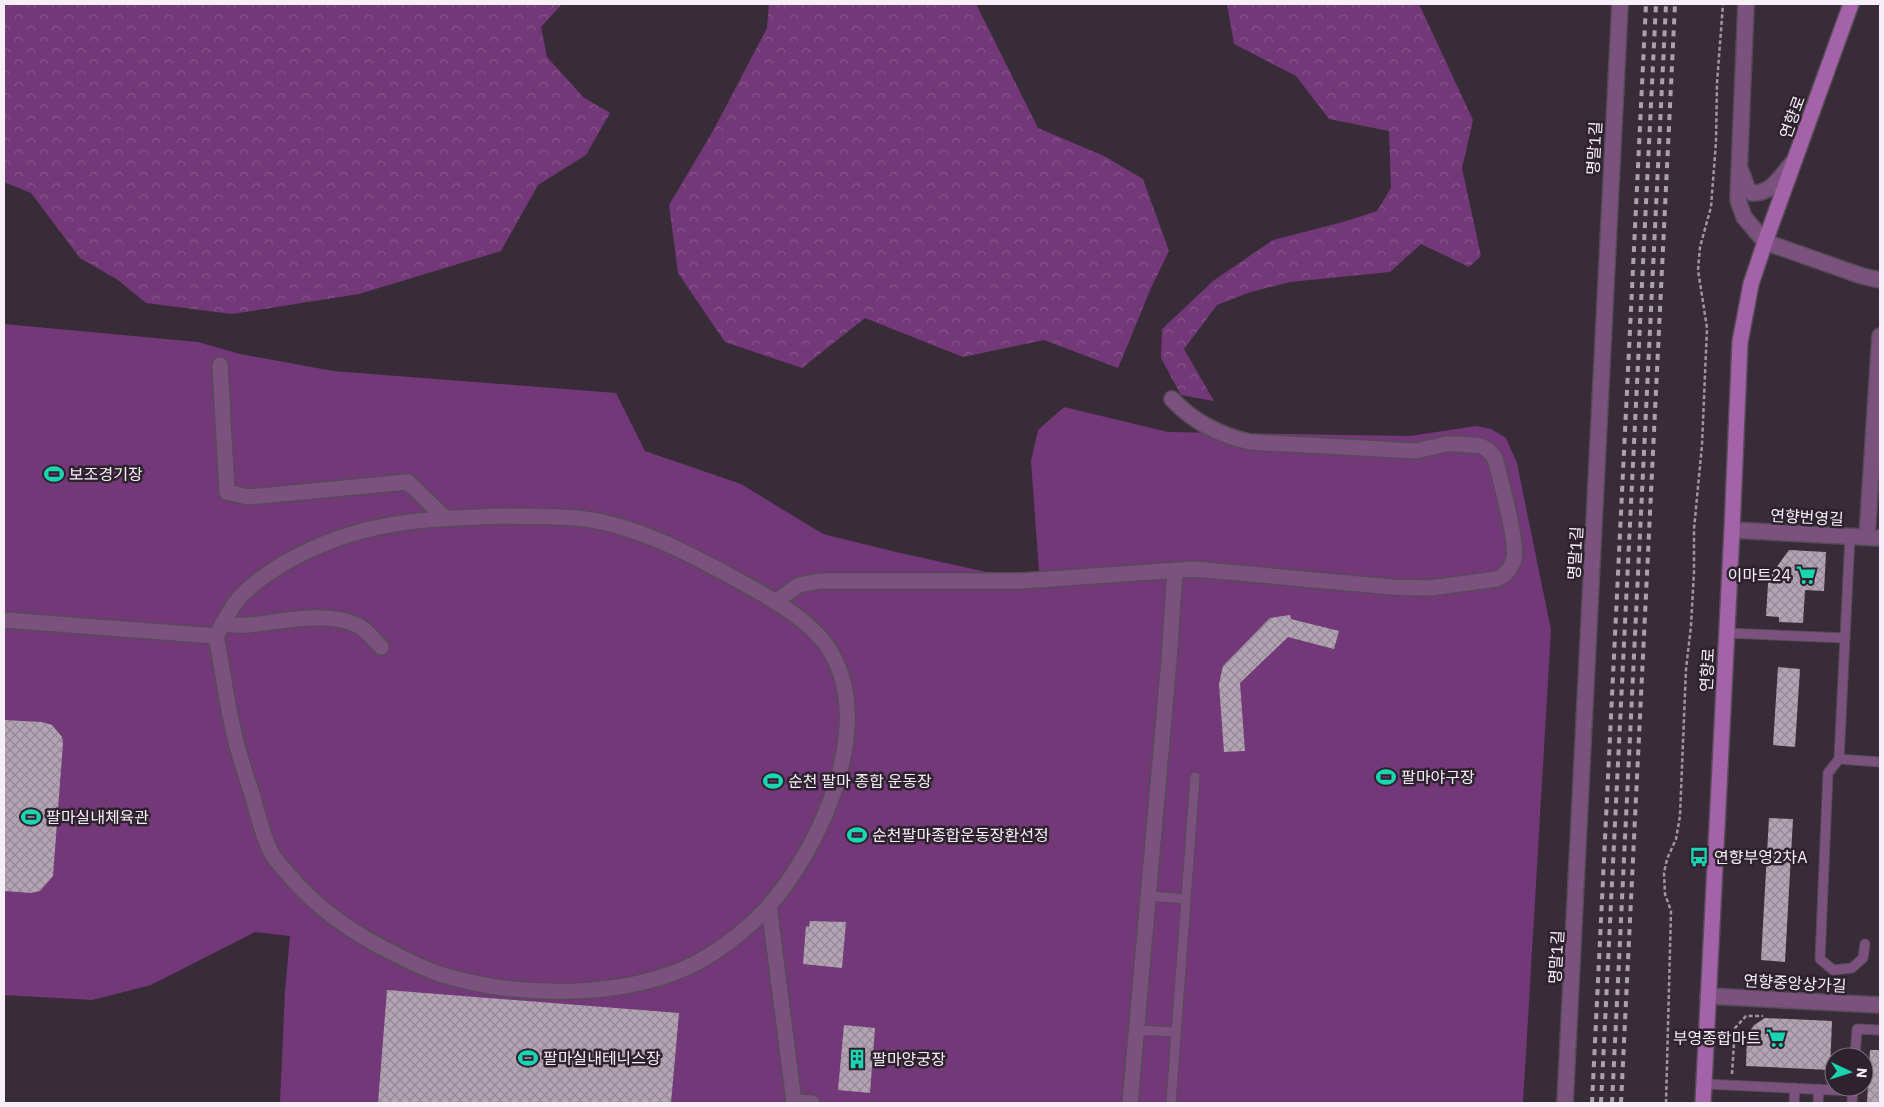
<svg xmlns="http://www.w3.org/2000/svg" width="1884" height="1107" viewBox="0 0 1884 1107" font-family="'IBM Plex Sans','Noto Sans KR',sans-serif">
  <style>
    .grass { fill: #723877 }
    .forest { fill: url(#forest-crowns) }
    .building { fill: url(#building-cross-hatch) }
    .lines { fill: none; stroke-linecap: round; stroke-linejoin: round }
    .service-casing { stroke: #574b57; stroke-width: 11 }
    .minor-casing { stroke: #574b57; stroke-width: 18 }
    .tertiary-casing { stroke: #574b57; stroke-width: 18 }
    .secondary-casing { stroke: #574b57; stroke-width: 18 }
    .path { stroke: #a096a0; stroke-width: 2.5; stroke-dasharray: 4 2.5; stroke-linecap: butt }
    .service { stroke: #7b527e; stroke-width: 9 }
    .minor { stroke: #7b527e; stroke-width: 15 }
    .tertiary { stroke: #7b527e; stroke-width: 15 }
    .secondary { stroke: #a463a8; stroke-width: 15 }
    .rail { stroke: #aba1ab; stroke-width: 4; stroke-dasharray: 6 6; stroke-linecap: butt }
    .labels { text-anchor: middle; stroke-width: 5; stroke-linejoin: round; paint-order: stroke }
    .street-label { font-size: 16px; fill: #f7eff7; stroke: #2e222f }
    .poi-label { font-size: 16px; fill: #f7eff7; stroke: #2e222f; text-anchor: start }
  </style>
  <defs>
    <pattern id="forest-crowns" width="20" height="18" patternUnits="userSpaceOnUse" patternTransform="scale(1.25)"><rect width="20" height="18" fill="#723877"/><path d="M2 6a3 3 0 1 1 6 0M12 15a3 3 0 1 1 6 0" fill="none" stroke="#87558b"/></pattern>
    <pattern id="building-cross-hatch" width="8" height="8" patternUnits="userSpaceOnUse" patternTransform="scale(1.25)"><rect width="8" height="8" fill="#b3a4b4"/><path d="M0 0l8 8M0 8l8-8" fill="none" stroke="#948894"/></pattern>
  </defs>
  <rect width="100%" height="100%" fill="#392c39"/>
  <polygon class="grass" points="4,324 198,342 240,354 333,371 616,393 645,451 741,484 823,534 896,552 1009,577 1039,571 1031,461 1038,430 1064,407 1168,432 1410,436 1476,426 1491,429 1506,438 1517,463 1551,630 1523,1103 280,1103 285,991 290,936 255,932 151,985 92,1000 4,995"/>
  <g class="forest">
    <polygon points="4,4 562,4 541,27 547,57 583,97 610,113 586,155 538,185 501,251 359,294 232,314 146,303 118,280 80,258 31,193 4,182"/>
    <polygon points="769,4 976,4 1038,128 1104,156 1143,179 1169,251 1151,288 1118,368 1044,340 963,357 865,318 802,368 725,342 678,273 669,205 713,131 767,28"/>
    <polygon points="1227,4 1419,4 1473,120 1462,168 1481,256 1469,267 1421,244 1390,272 1290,282 1251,292 1217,305 1184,349 1214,401 1181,395 1161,358 1162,329 1213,281 1273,240 1343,222 1377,211 1391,188 1389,131 1329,119 1296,76 1234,44"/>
  </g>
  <g class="building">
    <polygon points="1789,550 1826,552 1824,591 1805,590 1803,623 1779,622 1779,617 1766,616 1769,568 1776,568"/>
    <polygon points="1290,615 1291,619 1339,631 1334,649 1288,637 1240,683 1245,751 1224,752 1219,684 1223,666 1270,618"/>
    <polygon points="1778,667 1800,669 1795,747 1773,745"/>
    <polygon points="4,720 42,722 52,725 62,737 63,743 53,876 40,891 31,893 4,891"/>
    <polygon points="1769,818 1793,819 1785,962 1761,960"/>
    <polygon points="810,921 846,922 842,968 803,964 806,926 809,927"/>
    <polygon points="387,990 679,1013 671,1103 378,1103"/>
    <polygon points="1765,1018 1832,1021 1830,1070 1746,1066 1747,1035 1754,1025"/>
    <polygon points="844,1025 875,1028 870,1093 838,1090"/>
    <polygon points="1870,1050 1880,1050 1880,1103 1867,1103"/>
  </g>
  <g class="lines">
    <defs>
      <g id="service">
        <polyline points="1850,536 1839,759 1880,762"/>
        <polyline points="1726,633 1845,638"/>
        <polyline points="1839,759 1828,773 1820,959 1833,970 1852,968 1863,958 1865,944"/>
        <polyline points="1149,896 1186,899"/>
        <polyline points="1138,1030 1176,1032"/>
        <polyline points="1855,1057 1857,1029 1880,1030"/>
        <polyline points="1704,1084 1853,1091"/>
        <polyline points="1171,1103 1195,777"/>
        <polyline points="1794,1103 1795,1088"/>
        <polyline points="1818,1103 1819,1089"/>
        <polyline points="1852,1103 1853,1087"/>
      </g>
      <g id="minor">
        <polyline points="1746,4 1738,200 1744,217 1765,242 1862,276 1880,280"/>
        <path d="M 1741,171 L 1747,188 L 1752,193 C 1771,194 1781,177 1792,163"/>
        <polyline points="220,365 227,492 248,497 408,482 445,518"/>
        <path d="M 505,516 C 529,517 553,516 577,518 C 636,524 692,555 743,583 C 774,600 815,623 832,654 C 873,728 823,840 774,900 C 755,923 723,949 696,963 C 626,999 518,998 443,975 C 427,970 412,963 397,955 C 355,935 318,910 288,874 C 282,867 275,860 271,852 C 262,835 258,815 253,797 C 247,779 241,761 236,742 C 227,707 223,671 216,636 C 222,625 228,613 235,603 C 249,585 269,572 288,561 C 361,520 424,519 505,516 Z"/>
        <polyline points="1867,537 1880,336"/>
        <path d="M 775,602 L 799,585 L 820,581 L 1022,581 L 1194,569 L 1392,587 L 1430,588 L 1497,579 C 1506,575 1511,569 1514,559 C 1518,542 1500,479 1495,458 L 1488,450 L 1481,446 L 1459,444 L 1446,444 L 1416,451 L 1250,442 C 1221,436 1192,421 1172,399"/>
        <path d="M 222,624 C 231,625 240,626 249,625 C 284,622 326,610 359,626 C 368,631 374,640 381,647"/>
        <polyline points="769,906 794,1102 812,1103"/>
        <polyline points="1130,1103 1169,660 1175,570"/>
        <path d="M 1565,1103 C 1585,737 1600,370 1620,4"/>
      </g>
      <g id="tertiary">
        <polyline points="1732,530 1880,538"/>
        <polyline points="4,620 216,636"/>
        <polyline points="1708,996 1880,1005"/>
      </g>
      <polyline id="secondary" points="1703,1103 1732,530 1740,342 1751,284 1765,242 1851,4"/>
    </defs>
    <use href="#service" class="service-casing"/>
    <use href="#minor" class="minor-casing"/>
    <use href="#tertiary" class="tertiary-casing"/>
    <use href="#secondary" class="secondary-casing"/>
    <g class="path">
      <polyline points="1732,1074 1735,1028 1746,1016 1763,1016"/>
      <polyline points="1666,1103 1671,911 1665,894 1664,873 1667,859 1676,839 1680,816 1686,669 1691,626 1694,572 1694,529 1702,445 1707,328 1698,270 1700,247 1711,207 1716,142 1717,83 1723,4"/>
    </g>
    <use href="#service" class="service"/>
    <use href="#minor" class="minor"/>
    <use href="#tertiary" class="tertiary"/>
    <use href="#secondary" class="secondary"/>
    <g class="rail">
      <polyline points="1592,1103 1646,4"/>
      <polyline points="1601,1103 1656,4"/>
      <polyline points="1612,1103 1666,4"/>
      <polyline points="1621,1103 1675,4"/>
    </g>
  </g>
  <defs>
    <symbol id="stadium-bare" viewBox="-9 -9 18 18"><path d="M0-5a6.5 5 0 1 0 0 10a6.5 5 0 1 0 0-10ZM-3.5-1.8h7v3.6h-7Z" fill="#19d5b2" stroke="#2e222f" stroke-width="2.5" paint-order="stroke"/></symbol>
    <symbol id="supermarket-bare" viewBox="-9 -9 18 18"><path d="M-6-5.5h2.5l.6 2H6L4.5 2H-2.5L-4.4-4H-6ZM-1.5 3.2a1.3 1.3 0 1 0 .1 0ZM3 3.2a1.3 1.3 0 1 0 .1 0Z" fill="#19d5b2" stroke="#2e222f" stroke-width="2.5" paint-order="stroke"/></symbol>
    <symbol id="bus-bare" viewBox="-9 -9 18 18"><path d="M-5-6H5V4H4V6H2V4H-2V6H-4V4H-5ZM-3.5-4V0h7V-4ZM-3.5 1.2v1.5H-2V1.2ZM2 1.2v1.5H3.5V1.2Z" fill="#19d5b2" stroke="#2e222f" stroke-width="2.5" paint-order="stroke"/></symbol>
    <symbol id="building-bare" viewBox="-9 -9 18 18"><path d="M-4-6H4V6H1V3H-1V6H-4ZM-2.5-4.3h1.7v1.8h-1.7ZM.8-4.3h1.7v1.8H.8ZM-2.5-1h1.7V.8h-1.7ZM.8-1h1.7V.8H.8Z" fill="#19d5b2" stroke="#2e222f" stroke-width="2.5" paint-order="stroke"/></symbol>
  </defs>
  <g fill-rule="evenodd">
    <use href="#stadium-bare" x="40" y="460" width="28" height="28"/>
    <use href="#supermarket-bare" x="1792" y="561" width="28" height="28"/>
    <use href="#stadium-bare" x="1372" y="763" width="28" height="28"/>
    <use href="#stadium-bare" x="759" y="767" width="28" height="28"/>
    <use href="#stadium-bare" x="17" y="803" width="28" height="28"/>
    <use href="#stadium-bare" x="843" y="821" width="28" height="28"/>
    <use href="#bus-bare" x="1685" y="843" width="28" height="28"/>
    <use href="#supermarket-bare" x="1762" y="1024" width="28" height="28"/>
    <use href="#stadium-bare" x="514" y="1044" width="28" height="28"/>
    <use href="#building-bare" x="843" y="1045" width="28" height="28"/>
  </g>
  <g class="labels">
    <g class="street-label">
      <text transform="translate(1792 117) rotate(-70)" y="6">연향로</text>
      <text transform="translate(1594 148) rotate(-87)" y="6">명말1길</text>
      <text transform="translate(1807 517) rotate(3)" y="6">연향번영길</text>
      <text transform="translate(1575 553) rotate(-87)" y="6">명말1길</text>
      <text transform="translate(1707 670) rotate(-87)" y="6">연향로</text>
      <text transform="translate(1556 957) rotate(-87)" y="6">명말1길</text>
      <text transform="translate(1795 983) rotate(3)" y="6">연향중앙상가길</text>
    </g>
    <g class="poi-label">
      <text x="69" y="480">보조경기장</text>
      <text x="1791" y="581" text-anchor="end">이마트24</text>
      <text x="1401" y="783">팔마야구장</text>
      <text x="788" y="787">순천 팔마 종합 운동장</text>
      <text x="46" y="823">팔마실내체육관</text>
      <text x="872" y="841">순천팔마종합운동장환선정</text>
      <text x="1714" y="863">연향부영2차A</text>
      <text x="1761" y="1044" text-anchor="end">부영종합마트</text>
      <text x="543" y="1064">팔마실내테니스장</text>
      <text x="872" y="1065">팔마양궁장</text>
    </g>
  </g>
  <rect width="1884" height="1107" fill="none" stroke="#f7eff7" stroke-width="10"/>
  <g transform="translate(1849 1072) rotate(94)"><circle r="24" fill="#2e222f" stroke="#7e747f"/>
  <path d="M0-4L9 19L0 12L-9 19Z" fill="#19d5b2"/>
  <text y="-8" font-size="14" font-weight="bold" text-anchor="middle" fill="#f7eff7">N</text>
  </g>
</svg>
